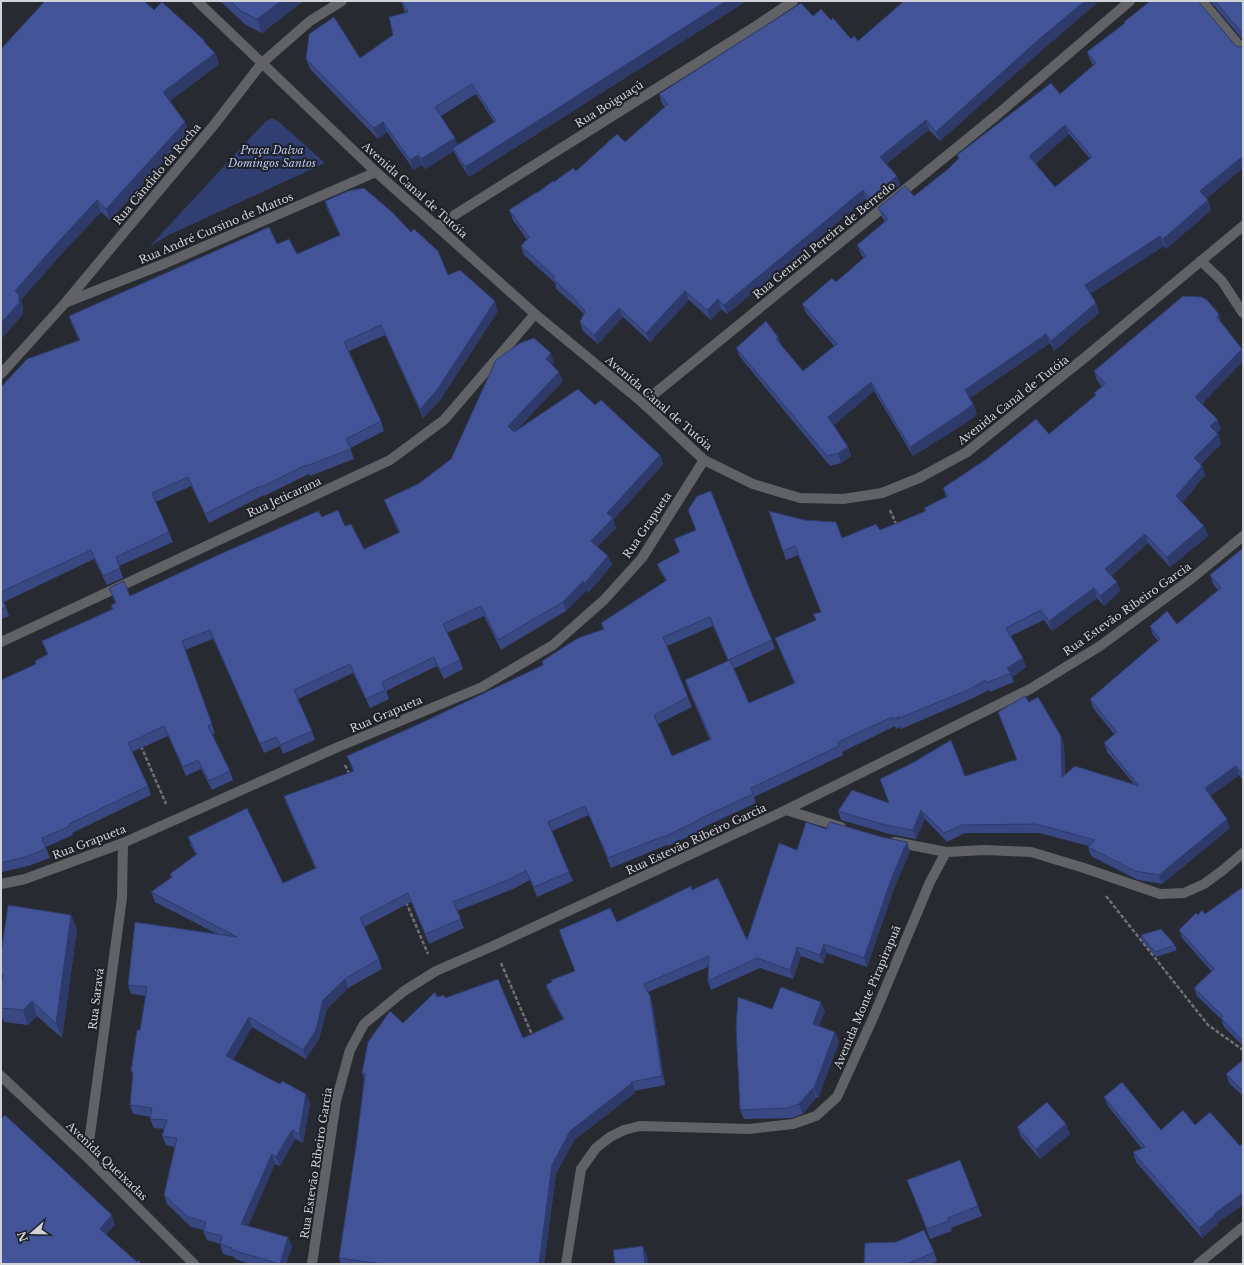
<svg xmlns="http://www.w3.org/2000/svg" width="1244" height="1265" viewBox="0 0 1244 1265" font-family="'Libre Baskerville',serif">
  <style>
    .green { fill: #313e71 }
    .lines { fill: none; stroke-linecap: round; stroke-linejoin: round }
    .path { stroke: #6e7076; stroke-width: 2.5; stroke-dasharray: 4 2; stroke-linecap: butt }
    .lane { stroke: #616266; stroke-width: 10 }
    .street { stroke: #616266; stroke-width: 10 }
    .wall { fill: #394783; fill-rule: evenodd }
    .shaded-wall { fill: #2e3a6a }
    .building { fill: #425398; stroke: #2e3a6a; fill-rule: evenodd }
    .labels { text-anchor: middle; stroke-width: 4; stroke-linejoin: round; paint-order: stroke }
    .street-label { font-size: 11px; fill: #d2d3d8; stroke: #1e2027 }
    .park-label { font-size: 11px; font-style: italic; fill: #bac7ef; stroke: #1e2027 }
  </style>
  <rect width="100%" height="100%" fill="#272a30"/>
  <polygon class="green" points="272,118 279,122 325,163 169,235 149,247 266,121"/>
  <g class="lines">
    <g class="path">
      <polyline points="890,510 897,526"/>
      <polyline points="141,746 166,804"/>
      <polyline points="345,765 350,775"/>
      <polyline points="1106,896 1208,1025 1243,1050"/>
      <polyline points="406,902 428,954"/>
      <polyline points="501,963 533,1037"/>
    </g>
    <g class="lane">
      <polyline points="1202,1 1243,50"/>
      <polyline points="786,810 841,827"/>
      <polyline points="895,842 946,852"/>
    </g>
    <g class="street">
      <polyline points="197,1 376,172 535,314 643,403 704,460 753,484 800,498 843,499 882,493 919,478 967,452 1088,355 1243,226"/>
      <polyline points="437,226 756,26 793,1"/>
      <polyline points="1201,261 1222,281 1243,313"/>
      <polyline points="67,302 166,263 376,172"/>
      <polyline points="1,374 66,302 115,243 214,125 262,63 310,21 342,1"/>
      <polyline points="643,403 998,114 1130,1"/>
      <polyline points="1,642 390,460 444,420 535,314"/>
      <polyline points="1,884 25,879 123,843 338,747 482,687 553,645 604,600 642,558 704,460"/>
      <polyline points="1,1076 87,1157 194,1264"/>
      <polyline points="87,1157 122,898 123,843"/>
      <polyline points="312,1264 336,1101 350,1050 364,1024 404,991 436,971 493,946 786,810 1030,689 1100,646 1191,579 1243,536"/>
      <polyline points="566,1264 581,1169 596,1148 610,1137 624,1130 640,1126 749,1129 793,1124 816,1116 837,1097 873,1018 930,882 946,852 985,850 1031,852 1084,868 1160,894 1184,893 1204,884 1223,870 1243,853"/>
      <polyline points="1198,1264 1243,1227"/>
    </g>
  </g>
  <g class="wall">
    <polygon points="220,1 305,1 298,5 262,33 246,25"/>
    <path d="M 401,1 L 745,1 L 745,2 L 469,177 L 457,158 L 454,151 L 425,169 L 422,165 L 414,170 L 387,132 L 378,139 L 310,69 L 306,59 L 360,58 L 393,35 L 406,13 L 404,10 ZM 476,94 L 494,122 L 457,145 L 455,138 L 441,116 Z"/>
    <polygon points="904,1 1099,1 1041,51 940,141 929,130 886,164 897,176 900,185 873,207 866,199 727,314 721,309 711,320 689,300 650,342 623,317 598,344 583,331 580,322 584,314 578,308 556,289 555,283 524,255 521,246 527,240 513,220 509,210 554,182 576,171 625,142 665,107 662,104 659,94 813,16 831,20 851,39 858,41"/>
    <polygon points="1210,1 1243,1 1243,40"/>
    <polygon points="154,10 205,41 206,44 215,53 219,64 170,101 185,122 189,133 110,220 101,212 63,252 21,300 23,306 23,314 1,339 1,49"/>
    <path d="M 1124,22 L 1235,45 L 1238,47 L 1243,46 L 1243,168 L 1206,198 L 1208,200 L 1211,210 L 1166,249 L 1164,246 L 1090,294 L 1096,303 L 1099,313 L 1054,351 L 1050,343 L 970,398 L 973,404 L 977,414 L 967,422 L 913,456 L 874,391 L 834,425 L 848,447 L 851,456 L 841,463 L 830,466 L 740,357 L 736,348 L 778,337 L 782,346 L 803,371 L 834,346 L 806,313 L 802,304 L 836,282 L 864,258 L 861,255 L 857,245 L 885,222 L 882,217 L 878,208 L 914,196 L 948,169 L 959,159 L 957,155 L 1060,94 L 1093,65 L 1091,62 L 1087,52 L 1125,23 ZM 1069,134 L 1090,159 L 1055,187 L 1035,164 Z"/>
    <polygon points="325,201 448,275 498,311 440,400 423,418 385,335 349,351 381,421 384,431 350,448 354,459 310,476 309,474 264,496 264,495 209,523 191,486 156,502 173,542 119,566 123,578 107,585 94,559 4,602 9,616 1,619 1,442 2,441 1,439 1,387 79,340 72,325 69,316 277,244 297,254 340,235 328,211"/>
    <path d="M 1222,324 L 1243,351 L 1243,361 L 1202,404 L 1221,429 L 1217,433 L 1218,434 L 1221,444 L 1200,465 L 1202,466 L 1205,475 L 1182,503 L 1204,526 L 1208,536 L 1170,567 L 1148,543 L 1111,576 L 1117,582 L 1120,591 L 1104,606 L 1097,598 L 1052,631 L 1044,620 L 1011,636 L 1023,658 L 1026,667 L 1012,677 L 1014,682 L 990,692 L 989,690 L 971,699 L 901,729 L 900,727 L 896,729 L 895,726 L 842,752 L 843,755 L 754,797 L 756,803 L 702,828 L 703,830 L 668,846 L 667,845 L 611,868 L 589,815 L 552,831 L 573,881 L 537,897 L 530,880 L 513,889 L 457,911 L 464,928 L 429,944 L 411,902 L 364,927 L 379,959 L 382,969 L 348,988 L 327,1009 L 319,1039 L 306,1059 L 252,1027 L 233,1060 L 310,1103 L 303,1143 L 295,1139 L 280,1166 L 275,1164 L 248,1226 L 292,1246 L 286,1264 L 251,1264 L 235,1259 L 234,1257 L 223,1254 L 220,1244 L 207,1240 L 203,1231 L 204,1230 L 191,1227 L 167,1204 L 164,1195 L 175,1147 L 166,1145 L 162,1136 L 164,1129 L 154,1128 L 150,1119 L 151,1117 L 133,1114 L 130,1105 L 133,1076 L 131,1071 L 140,1030 L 146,996 L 131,994 L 128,985 L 217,934 L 155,902 L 151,892 L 171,878 L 170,874 L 196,855 L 191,846 L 188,837 L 283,883 L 315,868 L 287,805 L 284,796 L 353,771 L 347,756 L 419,724 L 543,665 L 603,629 L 601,623 L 666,581 L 661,573 L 657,564 L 679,552 L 674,539 L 696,530 L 688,510 L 753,597 L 772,640 L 775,649 L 733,669 L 749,703 L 794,683 L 779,648 L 775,638 L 816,620 L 813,614 L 821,612 L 798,555 L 786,560 L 769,511 L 842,538 L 880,530 L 925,511 L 924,508 L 946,497 L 943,488 L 1049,434 L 1095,396 L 1094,393 L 1102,387 L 1097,380 L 1094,371 ZM 713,626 L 728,661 L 685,680 L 688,689 L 710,740 L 672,756 L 658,724 L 692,707 L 667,646 Z"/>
    <polygon points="554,362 552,365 563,381 514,432 595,405 660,455 663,464 613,520 616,528 597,547 608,556 612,565 588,593 587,590 566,611 501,650 484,616 447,633 460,660 463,669 444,679 437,666 386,691 389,699 370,708 353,673 298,699 312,731 315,740 283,754 280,746 264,753 213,639 185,650 215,733 212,734 230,771 233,780 212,790 201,769 186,776 168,736 132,752 148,786 151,795 72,833 73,835 46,847 50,858 28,866 2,872 1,871 1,680 36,664 47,654 42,641 113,609 111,605 116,603 109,588 130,596 322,517 345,526 364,549 399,533 388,509 384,500 418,484 451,459"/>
    <polygon points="1243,548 1243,780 1239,775 1210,796 1230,828 1162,884 1138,880 1091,856 1088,847 1089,846 1039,833 965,833 947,842 925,819 916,839 889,834 841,820 838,811 889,802 880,779 965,776 1017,760 1029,702 1064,745 1065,775 1134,784 1107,752 1104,743 1114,734 1093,708 1090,699 1158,641 1153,635 1150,626 1177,624 1218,590 1213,584 1210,575"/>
    <polygon points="826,829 882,837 907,842 910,851 895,886 867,967 827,953 823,964 801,956 793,979 760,968 711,990 708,981 708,967 648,992 653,1006 665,1085 634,1091 635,1093 574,1140 556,1174 544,1264 341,1264 339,1258 356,1146 364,1079 362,1073 403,1023 437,997 445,998 523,1038 563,1019 549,994 546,985 575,971 617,922 692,890 747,940 797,850"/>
    <polygon points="1243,887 1243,1046 1224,1027 1221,1019 1197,996 1194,988 1212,972 1182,938 1179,930 1198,915 1205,914"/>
    <polygon points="71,915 77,929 62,1038 37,1016 28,1025 4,1022 1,1015 1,988 2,983 1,981 1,954"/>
    <polygon points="1141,935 1175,945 1177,950 1156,957 1142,940"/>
    <polygon points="772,1009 825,1011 819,1026 835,1032 839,1042 818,1098 816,1098 803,1114 792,1118 744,1119 740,1110"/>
    <polygon points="1243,1060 1243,1096 1229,1083 1226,1074"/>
    <polygon points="1104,1097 1217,1223 1218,1224 1202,1238 1136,1162 1133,1152 1142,1149 1108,1106"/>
    <polygon points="1066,1124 1070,1134 1040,1159 1021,1137 1017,1127"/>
    <polygon points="907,1180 978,1206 982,1216 951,1228 952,1231 930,1239"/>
    <polygon points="934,1252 937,1261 931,1264 864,1264"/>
  </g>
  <g class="shaded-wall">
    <polygon points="281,1 305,1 298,5 262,33 257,19"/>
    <polygon points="726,1 745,1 745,2 469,177 465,167"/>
    <polygon points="1085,1 1099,1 1041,51 940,141 936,132 1037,41"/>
    <polygon points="215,53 219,64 167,103 163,92"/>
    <polygon points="926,120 929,130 883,166 880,157"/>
    <polygon points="185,122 189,133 110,220 106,209"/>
    <polygon points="383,122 387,132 378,139 374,128"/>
    <polygon points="1065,125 1069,134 1032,166 1029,156"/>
    <polygon points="455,138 459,148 453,148 454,151 425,169 421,159"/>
    <polygon points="418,155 422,165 414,170 410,160"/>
    <polygon points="1243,156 1243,168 1204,201 1200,191"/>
    <polygon points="897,176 900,185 873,207 870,198"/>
    <polygon points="863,190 866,199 727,314 724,305"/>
    <polygon points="97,200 101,212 63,252 21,300 23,306 23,314 1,339 1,323 15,291 59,241"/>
    <polygon points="1208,200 1211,210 1166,249 1163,239"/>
    <polygon points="1160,236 1164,246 1088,295 1085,285"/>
    <polygon points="685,291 689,300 650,342 646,333"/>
    <polygon points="718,299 721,309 711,320 707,310"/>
    <polygon points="495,301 498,311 440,400 423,418 420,409"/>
    <polygon points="1096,303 1099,313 1054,351 1051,341"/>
    <polygon points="619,308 623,317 598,344 594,335"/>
    <polygon points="1219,314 1222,324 1217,317"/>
    <polygon points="1046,334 1050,343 968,399 965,390"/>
    <polygon points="778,337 782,346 776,339"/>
    <polygon points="1242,349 1243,351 1243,361 1199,407 1195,397"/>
    <polygon points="551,353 554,362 549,368 546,359"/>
    <polygon points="559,372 563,381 512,435 508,426"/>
    <polygon points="871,382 874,391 832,427 828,417"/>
    <polygon points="973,404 977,414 967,422 913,456 910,447"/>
    <polygon points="1218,420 1221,429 1214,436 1210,426"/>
    <polygon points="1218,434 1221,444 1197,467 1194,458"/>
    <polygon points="848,447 851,456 841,463 838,453"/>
    <polygon points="660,455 663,464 613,520 616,528 594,550 591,541 607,513"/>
    <polygon points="1202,466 1205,475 1179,506 1176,496"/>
    <polygon points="1204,526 1208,536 1170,567 1167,557"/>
    <polygon points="1145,534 1148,543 1109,578 1105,569"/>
    <polygon points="608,556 612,565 588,593 584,584"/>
    <polygon points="583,581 587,590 566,611 563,602"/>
    <polygon points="1117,582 1120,591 1104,606 1100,596"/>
    <polygon points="1094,588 1097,598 1052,631 1049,621"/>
    <polygon points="1023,658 1026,667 1012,677 1007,668"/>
    <polygon points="1061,736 1064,745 1065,786 1062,777"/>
    <polygon points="1236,766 1239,775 1208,797 1205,788"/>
    <polygon points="921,810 925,819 916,839 913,830"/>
    <polygon points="1227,819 1230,828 1162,884 1159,875"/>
    <polygon points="907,842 910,851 895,886 867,967 864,958 892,877"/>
    <polygon points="71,915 77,929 62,1038 56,1024"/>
    <polygon points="824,944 827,953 823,964 820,955"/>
    <polygon points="797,947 801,956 793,979 790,970"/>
    <polygon points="345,979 348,988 327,1009 319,1039 306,1059 303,1050 323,1000"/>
    <polygon points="650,996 653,1006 665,1085 662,1076"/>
    <polygon points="32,1001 37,1016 28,1025 23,1010"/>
    <polygon points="821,1002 825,1011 816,1034 813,1024"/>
    <polygon points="249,1017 252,1027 229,1066 226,1056"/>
    <polygon points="835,1032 839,1042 818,1098 814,1088"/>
    <polygon points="632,1083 635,1093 574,1140 556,1174 544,1264 539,1264 552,1165 570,1131"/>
    <polygon points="813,1088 816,1098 803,1114 799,1104"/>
    <polygon points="306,1094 310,1103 303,1143 299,1134"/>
    <polygon points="1066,1124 1070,1134 1040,1159 1036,1149"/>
    <polygon points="292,1130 295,1139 280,1166 276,1157"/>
    <polygon points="272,1154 275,1164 245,1233 241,1224"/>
    <polygon points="1243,1193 1243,1205 1217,1223 1218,1224 1202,1238 1199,1228 1214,1214"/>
    <polygon points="112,1215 115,1225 103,1238 100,1229"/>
    <polygon points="288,1237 292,1246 286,1264 280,1264"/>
    <polygon points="643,1246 647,1256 648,1264 645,1264"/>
  </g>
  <g class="building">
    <polygon points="45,1 144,1 154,10 162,2 205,41 204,42 215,53 163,92 185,122 106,209 97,200 59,241 15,291 19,295 19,303 1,323 1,49"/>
    <polygon points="230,1 281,1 257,19 241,11"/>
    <polygon points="401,1 726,1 465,167 453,148 496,121 472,84 435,107 455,138 421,159 418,155 410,160 383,122 374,128 306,59 309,34 334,17 360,58 393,35 389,17 408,12"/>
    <polygon points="904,1 1085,1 1037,41 936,132 926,120 880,157 897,176 870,198 863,190 724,305 718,299 707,310 685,291 646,333 619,308 594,335 580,322 585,311 575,299 553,279 555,277 521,246 529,237 509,210 537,192 537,193 553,181 554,182 573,168 576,171 617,134 625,142 668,104 659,94 801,3 813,16 821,9 831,20 833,18 851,39 854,36 858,41"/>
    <path d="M 1150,1 L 1198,1 L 1235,45 L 1238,47 L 1243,46 L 1243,156 L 1200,191 L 1208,200 L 1163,239 L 1160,236 L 1085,285 L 1096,303 L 1051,341 L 1046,334 L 965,390 L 973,404 L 963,412 L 910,447 L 871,382 L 828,417 L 848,447 L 838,453 L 827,456 L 736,348 L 766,321 L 778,337 L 776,339 L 803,371 L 837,344 L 802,304 L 832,278 L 836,282 L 866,256 L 857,245 L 888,219 L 878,208 L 905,186 L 914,196 L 948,169 L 959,158 L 957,155 L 1051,83 L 1060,94 L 1096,63 L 1087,52 L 1125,23 L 1124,22 ZM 1065,125 L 1092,157 L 1055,187 L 1029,156 Z"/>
    <polygon points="1215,1 1243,1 1243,34"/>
    <polygon points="364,188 392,212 411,232 414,229 438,251 448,275 460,270 495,301 437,390 420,409 381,325 344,342 381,421 346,439 351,449 306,466 306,465 261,487 260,486 205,514 188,477 152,493 169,532 116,557 120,568 103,576 91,550 1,592 1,442 2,441 1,438 1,387 27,359 80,340 69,316 269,227 277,244 289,239 297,254 340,235 325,201 348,191"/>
    <polygon points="1183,296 1202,297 1207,300 1219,314 1217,317 1242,349 1195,397 1218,420 1210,426 1218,434 1194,458 1202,466 1176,496 1204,526 1167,557 1145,534 1105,569 1117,582 1100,596 1094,588 1049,621 1041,610 1006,628 1023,658 1007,668 1011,673 986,683 986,680 968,690 897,719 899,716 893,720 892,717 838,742 839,746 751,788 753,794 699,819 699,820 664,837 664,836 608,858 585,806 548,822 569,872 534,887 526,871 510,879 453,902 461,919 425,934 408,893 360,918 379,959 345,979 323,1000 316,1030 303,1050 249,1017 226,1056 280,1084 282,1081 306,1094 299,1134 292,1130 276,1157 272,1154 241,1224 288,1237 280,1264 232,1250 232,1248 220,1244 222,1236 203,1231 206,1222 188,1217 164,1195 177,1138 162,1136 167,1120 150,1119 152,1108 130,1105 133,1072 131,1071 137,1030 140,1030 147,987 128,985 135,922 237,937 151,892 172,877 170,874 197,854 188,837 247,808 283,883 316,868 284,796 354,771 347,756 419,724 543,665 542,661 578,638 604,629 601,623 667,580 657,564 680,552 674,539 696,530 688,510 697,496 711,491 753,597 772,640 728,660 710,617 663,637 688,697 654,715 672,756 711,739 685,680 730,660 749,703 795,683 775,638 816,620 813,614 821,612 795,546 783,551 769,511 805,520 836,522 842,538 876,524 880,530 926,511 924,508 948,496 943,488 985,460 1036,419 1049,434 1096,395 1094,393 1105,384 1094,371"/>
    <polygon points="534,338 551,353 546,359 559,372 508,426 514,432 578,389 595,405 601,400 660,455 607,513 613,518 591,541 608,556 584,584 583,581 563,602 498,640 481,606 443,624 460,660 440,670 434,657 382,682 385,690 366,699 350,664 294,690 312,731 280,745 276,737 260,744 210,630 182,641 212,724 208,726 230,771 209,781 198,760 183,767 164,726 128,743 148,786 69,824 70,826 42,838 46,849 25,857 1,863 1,680 36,664 35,661 48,654 42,641 113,609 111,605 116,603 109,588 124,581 130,596 218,555 318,511 322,517 338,510 345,526 351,524 364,549 400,532 384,500 418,484 451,459 496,360 520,343"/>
    <polygon points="1243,548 1243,775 1236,766 1205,788 1227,819 1159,875 1135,871 1088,847 1095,840 1036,824 962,825 944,833 921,810 913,830 885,825 838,811 852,790 889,803 880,779 914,762 951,740 965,776 1011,761 1017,760 998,712 1025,696 1029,702 1038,697 1061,736 1062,777 1075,766 1139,786 1104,743 1117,732 1090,699 1160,639 1150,626 1167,611 1177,624 1221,588 1210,575"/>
    <polygon points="1,596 6,607 1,609"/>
    <polygon points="806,822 826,829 830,822 882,837 907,842 892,877 864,958 824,944 820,955 797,947 790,970 757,958 708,981 709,956 644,984 650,996 662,1076 631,1082 632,1083 570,1131 552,1165 539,1264 383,1264 339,1258 356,1146 365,1074 362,1073 368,1042 390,1011 403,1023 435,992 437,997 444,995 445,998 498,979 523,1038 564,1019 546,985 552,982 551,980 575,971 559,930 610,908 617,922 691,886 692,890 718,878 747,940 779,843 797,850"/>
    <polygon points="1243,887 1243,1041 1221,1018 1223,1016 1194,988 1214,969 1179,930 1196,913 1198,915 1202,910 1205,914"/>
    <polygon points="8,905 71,915 56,1024 32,1001 23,1010 1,1008 1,988 3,974 1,974 1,954"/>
    <polygon points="1161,929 1175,945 1155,952 1141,935"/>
    <polygon points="781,987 821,1002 813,1024 835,1032 814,1088 813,1088 799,1104 788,1108 740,1110 736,1028 738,997 772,1009"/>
    <polygon points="1243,1060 1243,1091 1226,1074"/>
    <polygon points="1122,1082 1161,1130 1183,1110 1195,1125 1210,1112 1240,1146 1242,1144 1243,1145 1243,1193 1214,1214 1215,1215 1199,1228 1133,1152 1145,1147 1104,1097"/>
    <polygon points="1047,1102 1066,1124 1036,1149 1017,1127"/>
    <polygon points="5,1115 112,1215 100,1229 137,1262 138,1260 142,1264 1,1264 1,1119"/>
    <polygon points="960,1160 978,1206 948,1218 949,1221 927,1229 907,1180"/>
    <polygon points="924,1230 934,1252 907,1264 864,1264 865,1243 896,1242"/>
    <polygon points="643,1246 645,1264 615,1264 613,1250"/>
  </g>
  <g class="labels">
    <g class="street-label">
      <text transform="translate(609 104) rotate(-32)" y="4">Rua Boiguaçú</text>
      <text transform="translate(157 174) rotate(-50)" y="4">Rua Cândido da Rocha</text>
      <text transform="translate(415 190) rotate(42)" y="4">Avenida Canal de Tutóia</text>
      <text transform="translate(216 228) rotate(-23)" y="4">Rua André Cursino de Mattos</text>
      <text transform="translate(824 240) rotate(-39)" y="4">Rua General Pereira de Berredo</text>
      <text transform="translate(1013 400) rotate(-38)" y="4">Avenida Canal de Tutóia</text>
      <text transform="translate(659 403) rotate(41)" y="4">Avenida Canal de Tutóia</text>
      <text transform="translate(284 497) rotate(-25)" y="4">Rua Jeticarana</text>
      <text transform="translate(647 525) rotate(-56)" y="4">Rua Grapueta</text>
      <text transform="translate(1127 609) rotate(-35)" y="4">Rua Estevão Ribeiro Garcia</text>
      <text transform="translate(386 714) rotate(-23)" y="4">Rua Grapueta</text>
      <text transform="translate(696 839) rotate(-25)" y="4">Rua Estevão Ribeiro Garcia</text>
      <text transform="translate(89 842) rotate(-21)" y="4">Rua Grapueta</text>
      <text transform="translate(867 997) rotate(-67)" y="4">Avenida Monte Pirapirapuã</text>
      <text transform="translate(96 999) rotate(-83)" y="4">Rua Saravá</text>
      <text transform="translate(107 1161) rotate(44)" y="4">Avenida Queixadas</text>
      <text transform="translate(316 1163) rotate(-81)" y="4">Rua Estevão Ribeiro Garcia</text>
    </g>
    <g class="park-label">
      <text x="272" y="154">Praça Dalva<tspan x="272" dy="13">Domingos Santos</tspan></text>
    </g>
  </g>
  <rect width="1244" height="1265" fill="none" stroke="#d2d3d8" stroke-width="4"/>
  <g transform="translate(32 1233) rotate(250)" stroke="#1e2027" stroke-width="3" paint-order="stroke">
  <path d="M0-3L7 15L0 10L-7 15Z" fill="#d2d3d8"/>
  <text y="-6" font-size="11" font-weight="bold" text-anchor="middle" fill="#d2d3d8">N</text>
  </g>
</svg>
